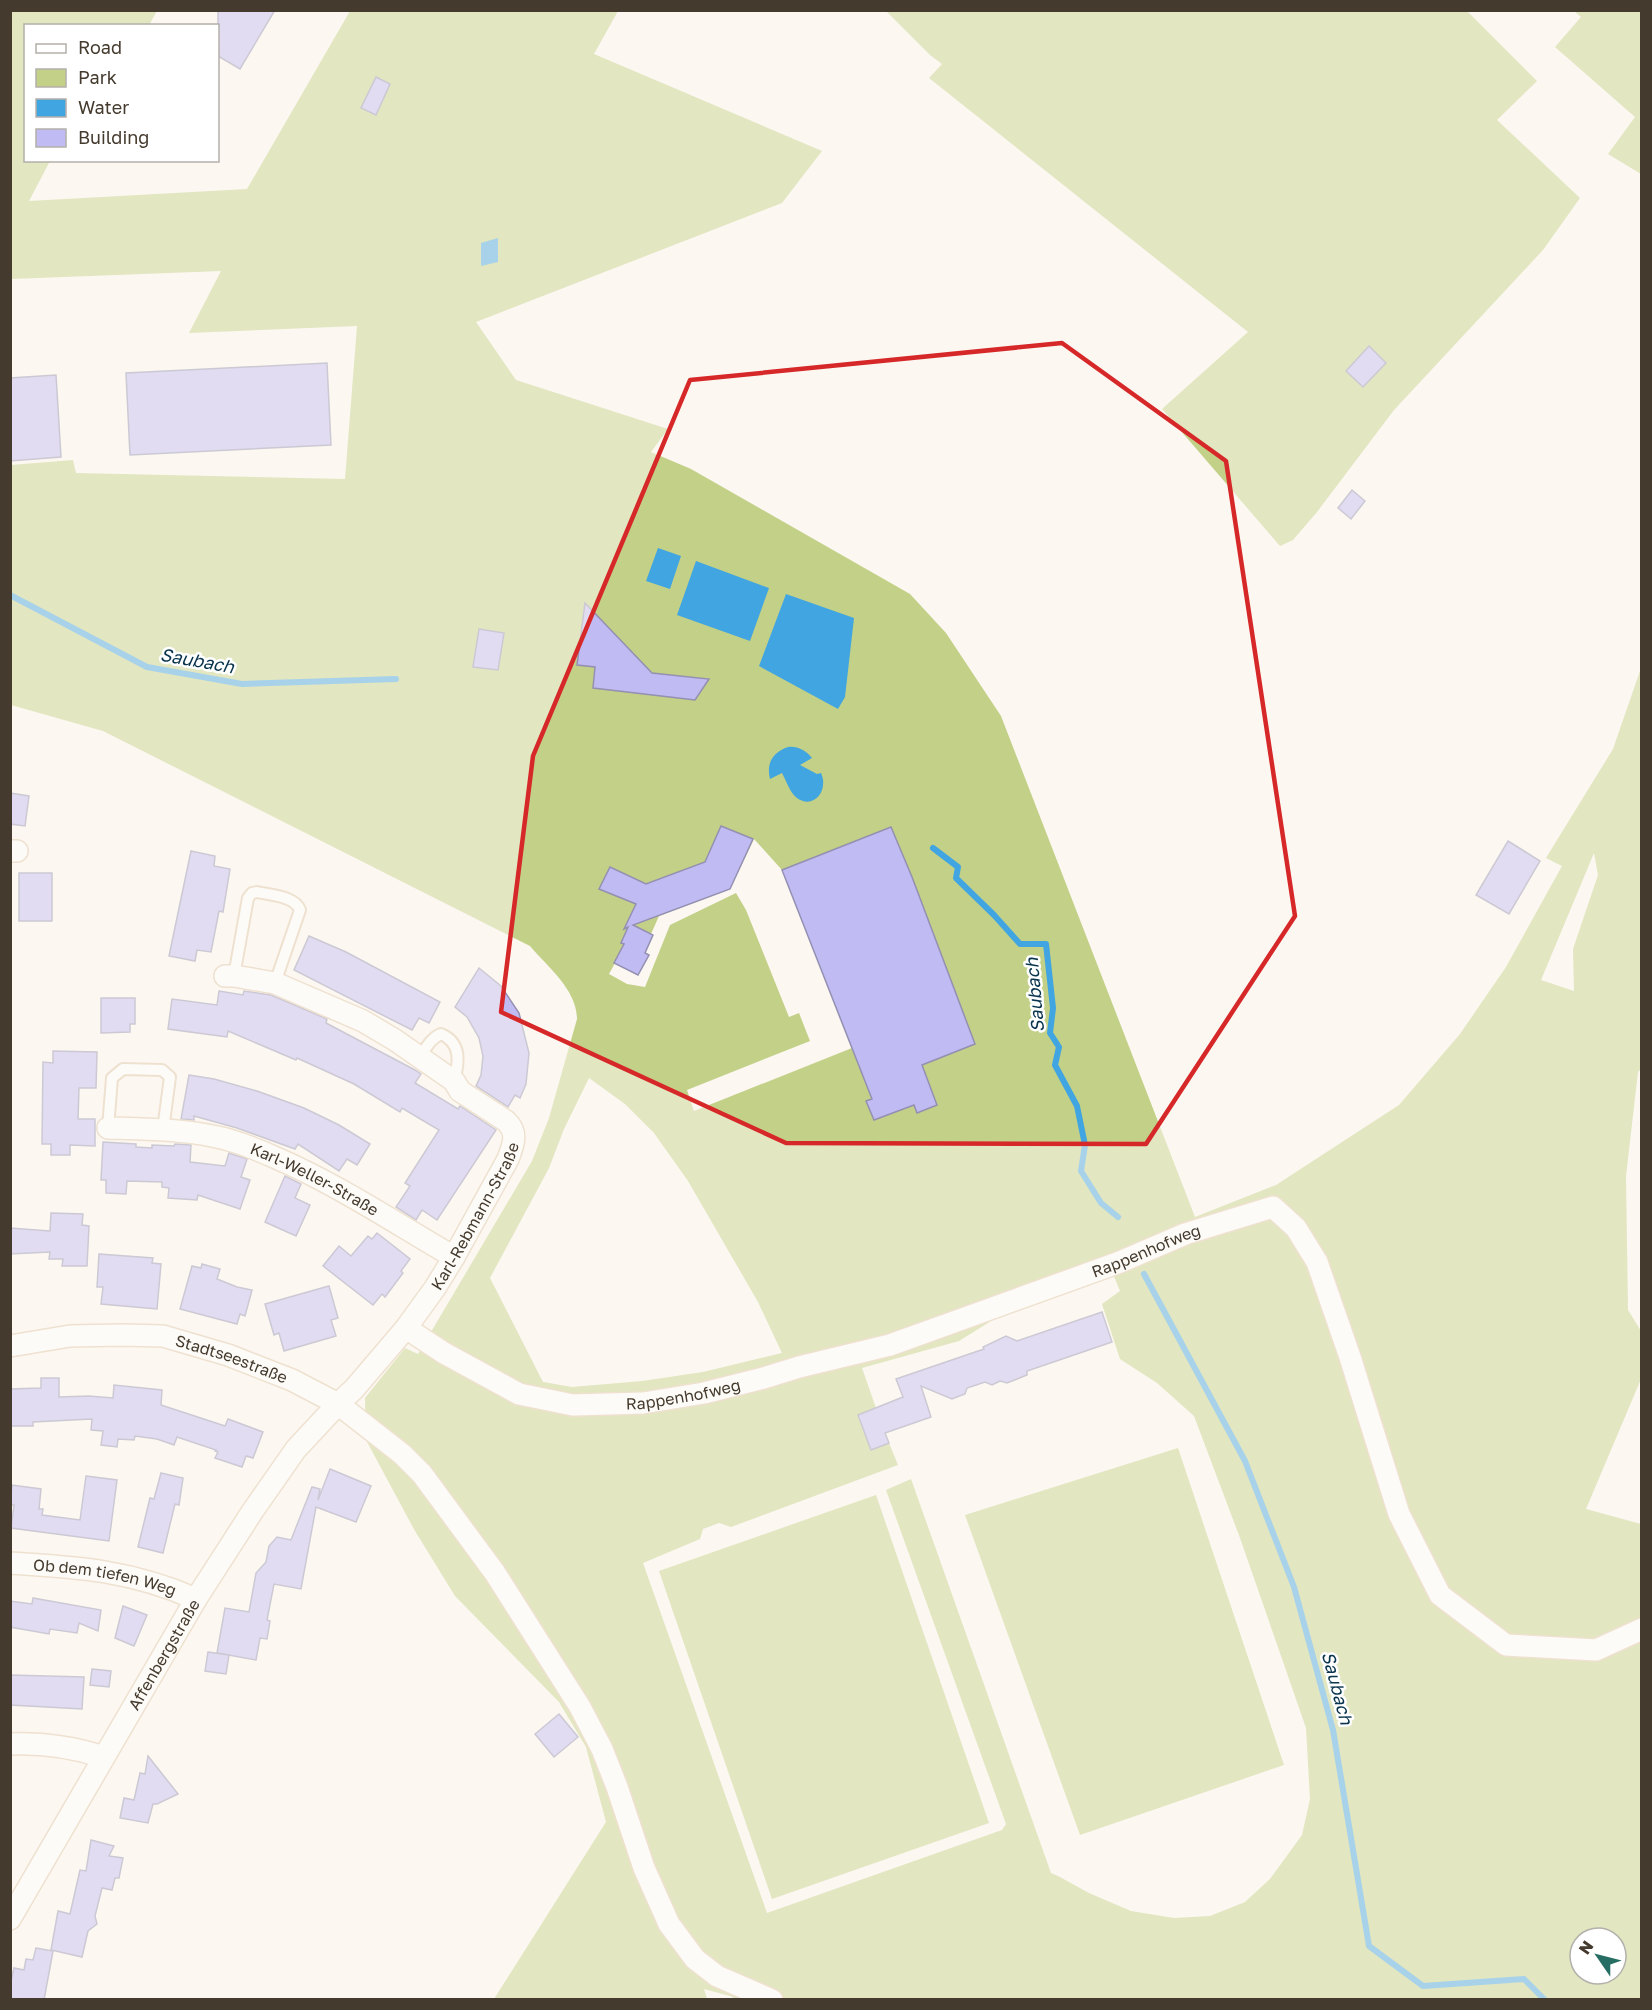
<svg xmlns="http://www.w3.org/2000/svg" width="1652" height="2010" viewBox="0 0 1652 2010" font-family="'Golos Text',sans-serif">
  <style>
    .green { fill: #c3d087; fill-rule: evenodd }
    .water { fill: #41a5e1 }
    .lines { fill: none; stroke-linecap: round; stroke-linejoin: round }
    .stream { stroke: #41a5e1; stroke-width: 6 }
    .building { fill: #c0bbf2; stroke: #9390b2; stroke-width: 1.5 }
    .lane-casing { stroke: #dfc6a9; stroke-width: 14 }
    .street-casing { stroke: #dfc6a9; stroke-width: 24 }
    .lane { stroke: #fff; stroke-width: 10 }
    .street { stroke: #fff; stroke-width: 21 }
    .marked { fill: none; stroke: #d62828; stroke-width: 4.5; stroke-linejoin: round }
    .labels { text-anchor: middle; stroke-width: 5; stroke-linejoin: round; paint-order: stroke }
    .street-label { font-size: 16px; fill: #443a2e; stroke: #fff }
    .water-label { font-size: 18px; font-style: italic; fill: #09344d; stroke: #fff }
  </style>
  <rect width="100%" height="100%" fill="#fcf7f1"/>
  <g class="green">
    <path d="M 10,11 L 157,11 L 149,25 L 26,26 L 26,160 L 50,161 L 29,201 L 247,189 L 350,11 L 618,11 L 594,54 L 822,151 L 782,203 L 476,322 L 516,380 L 668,429 L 651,452 L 691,469 L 910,594 L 946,633 L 1001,716 L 1195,1217 L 1276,1185 L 1399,1105 L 1460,1034 L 1506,967 L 1562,866 L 1546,858 L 1613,749 L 1641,668 L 1642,1068 L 1638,1072 L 1626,1176 L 1628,1310 L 1641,1331 L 1641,1379 L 1586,1509 L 1641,1524 L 1641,1999 L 738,2000 L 730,1996 L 704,1989 L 707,1999 L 494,1999 L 606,1822 L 586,1747 L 559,1702 L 455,1596 L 415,1531 L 366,1440 L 365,1398 L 405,1348 L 418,1354 L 532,1161 L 549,1118 L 577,1019 C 577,990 548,967 530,946 L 103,731 L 11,705 L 11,465 L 73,460 L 76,473 L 345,479 L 357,326 L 189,333 L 221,271 L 11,279 ZM 754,839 L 782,870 L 852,1048 L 694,1111 L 687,1090 L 810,1041 L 799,1013 L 789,1017 L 746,910 L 736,893 L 670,925 L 645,987 L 627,984 L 609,974 L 615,963 L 638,975 L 649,955 L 645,952 L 653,935 L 651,934 L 659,916 L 730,889 ZM 1594,853 L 1598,875 L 1573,949 L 1574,991 L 1541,980 ZM 589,1078 L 625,1104 L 654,1133 L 688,1181 L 758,1302 L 782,1353 L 703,1372 L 642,1381 L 572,1387 L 543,1382 L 490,1278 L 549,1168 L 564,1129 ZM 1113,1274 L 1120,1291 L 1102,1304 L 1120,1359 L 1157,1383 L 1194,1416 L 1240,1538 L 1306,1728 L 1310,1799 L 1302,1835 L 1270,1879 L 1245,1902 L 1210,1916 L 1174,1918 L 1131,1911 L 1089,1893 L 1058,1876 L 1051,1873 L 911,1479 L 886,1490 L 1006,1824 L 1002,1830 L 767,1913 L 643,1563 L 700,1539 L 703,1529 L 719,1523 L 731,1527 L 898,1465 L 889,1443 L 871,1450 L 858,1416 L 876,1408 L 862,1368 L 959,1341 L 996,1318 ZM 1580,1938 L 1616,1938 L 1616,1974 L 1580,1974 Z"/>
    <polygon points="886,11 1467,11 1537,81 1497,120 1580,198 1543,250 1394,410 1317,512 1293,540 1280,546 1162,409 1248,332 929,78 942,64 930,55"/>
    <polygon points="1574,11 1641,11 1641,174 1608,154 1635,117 1555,47 1581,17"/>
    <polygon points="1178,1448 1284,1765 1080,1835 965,1515"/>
    <polygon points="876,1495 989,1823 772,1899 659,1571"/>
  </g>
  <g class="water">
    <polygon points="498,238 498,262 481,266 481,243"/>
    <polygon points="658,548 681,556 670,589 646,581"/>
    <polygon points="696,561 769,588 750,641 677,615"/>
    <polygon points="786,594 854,618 845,697 838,709 759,666"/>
    <path d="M 788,747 C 798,746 805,750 812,758 L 800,765 L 817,774 L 821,773 C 829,790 814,810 797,798 C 790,793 786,780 782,773 L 770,779 C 766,763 773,752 788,747 Z"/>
  </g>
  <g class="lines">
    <g class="stream">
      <polyline points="10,595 147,667 242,684 396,679"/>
      <polyline points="933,848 958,867 956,878 994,915 1020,944 1046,944 1053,1008 1050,1033 1059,1047 1055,1065 1077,1106 1085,1145 1081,1171 1101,1203 1118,1217"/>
      <polyline points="1144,1274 1245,1461 1294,1587 1333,1730 1369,1946 1423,1986 1524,1979 1545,2000"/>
    </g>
  </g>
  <g class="building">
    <polygon points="218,10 275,10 240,69 218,56"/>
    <polygon points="376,77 390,84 376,115 361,108"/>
    <polygon points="1369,346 1386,363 1363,387 1346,371"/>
    <polygon points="327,363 331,445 130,455 126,373"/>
    <polygon points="56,375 61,457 10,461 10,378"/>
    <polygon points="1352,490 1365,501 1351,519 1338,508"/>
    <polygon points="585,603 652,673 709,679 695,700 593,688 595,667 577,665"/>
    <polygon points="479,629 504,633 498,670 473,667"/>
    <polygon points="10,793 29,796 25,826 10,824"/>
    <polygon points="721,826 753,839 730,889 633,925 653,935 645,953 649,955 638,975 614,963 624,944 621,943 628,927 624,929 636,904 599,889 610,867 646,884 705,862"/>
    <polygon points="891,827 912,877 975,1044 922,1065 937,1105 917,1113 914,1105 874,1120 866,1101 872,1099 782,870"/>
    <polygon points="1508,841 1540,861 1509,914 1476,895"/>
    <polygon points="191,851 215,856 214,866 230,869 223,912 219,911 211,952 197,950 195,961 169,956"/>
    <rect x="19" y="873" width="33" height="48"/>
    <polygon points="309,936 346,952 440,1002 429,1023 419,1018 412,1030 294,970"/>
    <polygon points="479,968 501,986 519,1013 529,1053 526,1084 520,1098 515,1095 508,1107 476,1086 481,1075 483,1056 479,1038 467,1017 455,1007"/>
    <polygon points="219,991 243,995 244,991 271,995 327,1019 326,1023 415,1070 421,1074 415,1083 458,1109 460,1106 496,1130 437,1220 422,1210 416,1220 396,1207 410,1186 405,1183 439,1130 402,1108 400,1112 354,1084 297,1058 296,1060 228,1031 227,1037 168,1029 172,999 217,1005"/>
    <polygon points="101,998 135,998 135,1024 130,1024 130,1032 101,1033"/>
    <polygon points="53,1051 97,1052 96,1088 79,1088 78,1119 95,1119 95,1146 70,1145 70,1155 51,1155 51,1144 42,1144 43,1062 53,1063"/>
    <polygon points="189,1075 214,1079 257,1091 304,1108 339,1125 370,1144 357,1165 347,1159 339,1171 298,1144 295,1149 237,1128 194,1116 194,1120 181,1119"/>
    <polygon points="103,1142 136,1144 136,1147 152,1148 152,1145 174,1146 175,1144 191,1145 190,1162 225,1166 229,1153 247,1159 241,1177 250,1180 240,1209 198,1195 197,1200 168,1198 169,1188 162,1187 162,1182 127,1181 126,1194 106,1193 106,1180 101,1180"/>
    <polygon points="285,1176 301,1184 295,1198 310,1205 296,1236 265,1222"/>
    <polygon points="51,1213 83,1214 82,1225 89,1226 87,1266 62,1266 63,1259 49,1259 50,1252 10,1254 10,1228 50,1231"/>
    <polygon points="377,1233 410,1259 401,1271 403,1273 385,1297 382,1294 373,1305 323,1266 339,1246 351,1256 368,1236 372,1239"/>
    <polygon points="99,1254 153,1258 152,1263 161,1264 157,1309 101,1304 103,1287 97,1287"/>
    <polygon points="202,1264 220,1269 217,1279 237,1287 252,1290 245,1316 240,1314 237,1324 180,1309 192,1266 201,1268"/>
    <polygon points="329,1286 338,1318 331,1320 336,1336 284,1351 279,1333 274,1335 265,1304"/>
    <polygon points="1102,1312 1112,1342 1027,1371 1027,1375 1007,1383 1000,1381 992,1385 985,1382 967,1388 965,1394 952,1399 921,1386 931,1417 885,1433 889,1443 871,1450 858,1415 903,1397 896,1379 984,1349 983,1347 1006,1336 1017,1341"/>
    <polygon points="41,1378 59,1378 59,1397 89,1396 113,1398 114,1385 162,1390 161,1405 225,1426 228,1419 263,1432 253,1458 246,1456 242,1467 215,1458 218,1452 215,1451 216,1450 177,1437 174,1445 157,1439 135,1436 134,1440 118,1439 117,1447 101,1445 103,1431 91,1430 92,1419 33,1422 33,1426 10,1426 10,1389 41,1388"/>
    <polygon points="330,1469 371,1486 356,1522 316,1507 301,1589 274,1584 267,1620 270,1621 267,1639 260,1638 256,1660 217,1653 225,1608 249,1612 256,1573 266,1562 269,1546 277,1537 291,1540 312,1487 320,1489 318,1500"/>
    <polygon points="161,1473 183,1478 179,1505 175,1504 163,1553 138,1547 150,1498 154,1499"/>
    <polygon points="86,1476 117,1480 109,1541 11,1528 14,1505 10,1505 12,1485 41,1489 39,1509 43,1509 42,1515 80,1520"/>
    <polygon points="33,1598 101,1610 98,1631 79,1623 77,1633 50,1629 49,1634 10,1627 10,1601 32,1604"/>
    <polygon points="123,1606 147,1615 134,1646 115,1638"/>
    <polygon points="208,1652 229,1655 226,1674 205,1671"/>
    <polygon points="92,1669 111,1671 109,1687 90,1685"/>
    <polygon points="10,1675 84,1677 82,1709 10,1705"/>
    <polygon points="559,1714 578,1737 554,1757 535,1734"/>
    <polygon points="148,1756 178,1794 157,1804 153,1804 148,1823 120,1818 124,1798 134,1800 140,1773 145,1774"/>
    <polygon points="91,1840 114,1846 109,1856 123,1858 119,1878 115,1878 112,1890 102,1888 95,1916 97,1924 88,1931 82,1957 51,1950 58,1911 70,1914 80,1870 86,1871"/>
    <polygon points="36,1948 53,1951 44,2000 10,2000 10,1985 14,1968 24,1970 26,1959 33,1960"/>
  </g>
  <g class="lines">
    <defs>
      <g id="lane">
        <path d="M 234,976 L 248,898 L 252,893 L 257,892 C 270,895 295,896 300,910 L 275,983"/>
        <path d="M 420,1057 C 426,1048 431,1038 441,1034 C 462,1043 459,1063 454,1081"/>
        <polyline points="108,1128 112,1078 123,1069 162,1070 170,1077 163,1130"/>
      </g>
      <g id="street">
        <polyline points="10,851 17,851"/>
        <path id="s1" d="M 108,1128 C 144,1129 181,1129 217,1137 C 237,1141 256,1149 274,1157 C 337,1184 395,1223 454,1257"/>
        <path id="s2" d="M 406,1328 L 444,1353 L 519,1394 L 573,1405 L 643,1403 L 704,1393 L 764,1378 L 799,1367 L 890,1345 L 1120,1262 L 1185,1234 L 1273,1207 L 1296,1228 L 1317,1262 L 1350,1357 L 1399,1514 L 1440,1595 L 1506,1645 L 1596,1650 L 1642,1629"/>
        <path id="s3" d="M 10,1346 L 70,1336 L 122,1335 L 163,1336 L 228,1355 L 292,1380 L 338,1404 L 402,1454 L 422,1474 L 495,1573 L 580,1707 L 602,1749 L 617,1787 L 644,1868 L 669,1924 L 695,1959 L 717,1976 L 772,2000"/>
        <path id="s4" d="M 10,1563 C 79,1567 133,1571 196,1599"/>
        <path d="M 10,1744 C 43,1743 73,1747 103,1757"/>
        <path id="s5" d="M 10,1919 L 196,1599 L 252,1512 L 296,1449 L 338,1404 L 354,1389 L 406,1328 L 435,1288 L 454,1257 L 508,1159 C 513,1145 519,1133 506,1121 L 460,1091 L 454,1081 L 395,1040 L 363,1021 L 275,983 L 234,976 L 225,976"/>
      </g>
    </defs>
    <use href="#lane" class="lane-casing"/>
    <use href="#street" class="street-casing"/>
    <use href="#lane" class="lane"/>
    <use href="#street" class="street"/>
  </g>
  <path d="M0 0H1652V2010H0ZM 1062,343 L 1226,461 L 1295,916 L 1146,1144 L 786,1143 L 501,1012 L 533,756 L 690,380 Z" fill="#fcf7f1" fill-opacity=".55" fill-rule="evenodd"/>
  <path class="marked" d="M 1062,343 L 1226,461 L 1295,916 L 1146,1144 L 786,1143 L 501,1012 L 533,756 L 690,380 Z"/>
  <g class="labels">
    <g class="street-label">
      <text dy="6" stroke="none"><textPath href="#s1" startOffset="216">Karl-Weller-Straße</textPath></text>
      <text dy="6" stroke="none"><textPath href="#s5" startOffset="846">Karl-Rebmann-Straße</textPath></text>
      <text dy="6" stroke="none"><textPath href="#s2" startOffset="783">Rappenhofweg</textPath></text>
      <text dy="6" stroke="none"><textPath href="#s3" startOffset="226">Stadtseestraße</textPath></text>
      <text dy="6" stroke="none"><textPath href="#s2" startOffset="297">Rappenhofweg</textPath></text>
      <text dy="6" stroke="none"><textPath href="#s4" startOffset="96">Ob dem tiefen Weg</textPath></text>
      <text dy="6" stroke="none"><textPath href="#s5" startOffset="306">Affenbergstraße</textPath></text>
    </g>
    <g class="water-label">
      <text transform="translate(197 661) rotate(10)" y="6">Saubach</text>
      <text transform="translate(1035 995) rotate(-95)" y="6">Saubach</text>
      <text transform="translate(1337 1688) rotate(75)" y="6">Saubach</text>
    </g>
  </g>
  <rect width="1652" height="2010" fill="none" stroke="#443a2e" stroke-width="24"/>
  <rect x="24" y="24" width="195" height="138" fill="#ffffff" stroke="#b4b0ab" stroke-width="1.5"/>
  <rect x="36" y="44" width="30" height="9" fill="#ffffff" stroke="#b4b0ab" stroke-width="1.5"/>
  <text x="78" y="54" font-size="18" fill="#443a2e">Road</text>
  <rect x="36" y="69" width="30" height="18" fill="#c3d087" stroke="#b4b0ab" stroke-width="1.5"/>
  <text x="78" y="84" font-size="18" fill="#443a2e">Park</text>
  <rect x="36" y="99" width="30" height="18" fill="#41a5e1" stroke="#b4b0ab" stroke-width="1.5"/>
  <text x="78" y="114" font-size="18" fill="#443a2e">Water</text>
  <rect x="36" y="129" width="30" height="18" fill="#c0bbf2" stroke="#b4b0ab" stroke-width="1.5"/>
  <text x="78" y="144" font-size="18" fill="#443a2e">Building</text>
  <g transform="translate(1598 1956) rotate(305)"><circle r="28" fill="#ffffff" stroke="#b4b0ab" stroke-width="1.5"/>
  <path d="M0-4.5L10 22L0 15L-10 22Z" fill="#266e64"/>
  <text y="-9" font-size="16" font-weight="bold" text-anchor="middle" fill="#443a2e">N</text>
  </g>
</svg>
